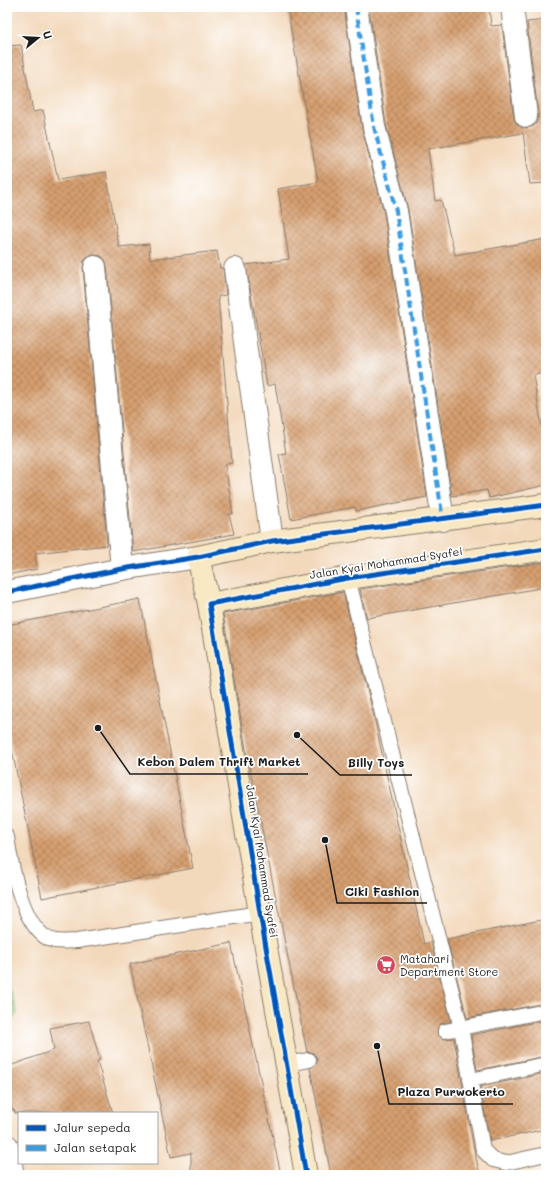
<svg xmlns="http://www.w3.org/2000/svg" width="553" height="1182" viewBox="0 0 553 1182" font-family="Mali,sans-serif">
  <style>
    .cemetery { fill: url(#cemetery-stones); stroke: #5a7750 }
    .building { fill: url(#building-cross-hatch) }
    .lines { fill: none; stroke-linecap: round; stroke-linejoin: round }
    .lane-casing { stroke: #887a6c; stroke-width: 16 }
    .street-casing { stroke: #887a6c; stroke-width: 24 }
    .secondary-casing { stroke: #887a6c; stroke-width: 24 }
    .lane { stroke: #fff; stroke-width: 14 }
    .street { stroke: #fff; stroke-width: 22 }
    .secondary { stroke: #f8e8c3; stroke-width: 22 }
    .quiet { stroke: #3c9bdf; stroke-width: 4; stroke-dasharray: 8 4; stroke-linecap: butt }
    .cycleway-casing { stroke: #fff; stroke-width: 8 }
    .cycleway { stroke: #0057b8; stroke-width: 5 }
    .labels { text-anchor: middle; stroke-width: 3.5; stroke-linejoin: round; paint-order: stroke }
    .street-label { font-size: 11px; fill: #1c1c1c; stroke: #fff }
    .poi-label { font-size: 11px; fill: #1c1c1c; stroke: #fff; text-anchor: start }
    .leader { fill: none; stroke: #1c1c1c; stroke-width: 1.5 }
    .callout-dot { fill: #1c1c1c; stroke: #fff; stroke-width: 1.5 }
    .callout-label { font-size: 12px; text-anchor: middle; font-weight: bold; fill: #1c1c1c; stroke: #fff; stroke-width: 3.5; stroke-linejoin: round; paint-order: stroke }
  </style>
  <defs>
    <pattern id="cemetery-stones" width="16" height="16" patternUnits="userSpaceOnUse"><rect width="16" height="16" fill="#98d285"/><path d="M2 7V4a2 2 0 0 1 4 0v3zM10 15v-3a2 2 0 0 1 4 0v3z" fill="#82b472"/></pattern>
    <pattern id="building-cross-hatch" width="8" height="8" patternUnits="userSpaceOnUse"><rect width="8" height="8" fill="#d69f6f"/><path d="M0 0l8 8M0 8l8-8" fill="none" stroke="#ad815a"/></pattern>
  </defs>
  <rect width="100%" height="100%" fill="#fff"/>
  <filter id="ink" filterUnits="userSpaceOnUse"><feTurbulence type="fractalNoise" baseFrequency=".025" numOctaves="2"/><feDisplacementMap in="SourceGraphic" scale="8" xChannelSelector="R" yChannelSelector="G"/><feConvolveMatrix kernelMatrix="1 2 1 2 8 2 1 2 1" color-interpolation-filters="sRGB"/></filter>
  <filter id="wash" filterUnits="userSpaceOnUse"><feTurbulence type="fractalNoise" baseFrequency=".012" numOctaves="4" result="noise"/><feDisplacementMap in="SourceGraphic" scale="16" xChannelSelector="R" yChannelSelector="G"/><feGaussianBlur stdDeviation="0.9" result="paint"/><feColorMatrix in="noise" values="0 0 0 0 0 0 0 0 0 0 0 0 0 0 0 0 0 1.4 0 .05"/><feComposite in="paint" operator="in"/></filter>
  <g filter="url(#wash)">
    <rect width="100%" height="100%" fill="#f3d9bc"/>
    <polygon class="cemetery" points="7,983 17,1012 7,1030"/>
    <g id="blocks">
      <g class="building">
        <polygon points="287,7 344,7 362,129 384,214 427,497 356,511 355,507 291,519 279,454 286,453 275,384 267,386 246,265 289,259 278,189 318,182"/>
        <polygon points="369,7 489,7 491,26 502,25 514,118 516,123 521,127 527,128 534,126 538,120 538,114 527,22 546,20 546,183 530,184 523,133 428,149 435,201 441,200 455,255 546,239 546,373 533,375 546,451 546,485 489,498 487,490 452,496 408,209 386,124"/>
        <polygon points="21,45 33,112 43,110 58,180 106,172 119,247 149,244 150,259 217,251 220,268 223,268 226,295 218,296 232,463 225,464 233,514 229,514 234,534 133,552 107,266 105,260 101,256 94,255 88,257 84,261 83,268 107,545 35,553 37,569 7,575 7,46"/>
        <polygon points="546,562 546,587 367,618 360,589"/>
        <polygon points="343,592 373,713 424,944 431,942 451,1021 440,1024 437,1033 443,1039 454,1038 473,1145 480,1175 331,1175 310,1068 317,1063 317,1058 312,1052 307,1052 247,755 223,614"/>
        <polygon points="140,599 193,868 42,898 7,725 7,625"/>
        <polygon points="546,919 546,1003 467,1018 447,939"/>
        <polygon points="231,943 281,1175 191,1175 191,1153 171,1157 130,964"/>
        <polygon points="546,1020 546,1056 477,1070 471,1035"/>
        <polygon points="89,1021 100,1060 97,1061 113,1113 15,1113 14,1110 12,1110 7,1086 7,1067 54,1050 50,1028"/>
        <polygon points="546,1073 546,1129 490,1141 480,1087"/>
      </g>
    </g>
  </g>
  <g filter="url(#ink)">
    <use href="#blocks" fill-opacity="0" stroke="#887a6c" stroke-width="1"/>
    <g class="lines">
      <defs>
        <g id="lane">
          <polyline points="348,578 461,1028 483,1150 493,1160 506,1163 546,1154"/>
          <path d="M 7,837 C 11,864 23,935 55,941 C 62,942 70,941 77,941 L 260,913"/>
          <polyline points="445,1031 546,1011"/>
          <polyline points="286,1064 309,1060"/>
          <polyline points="471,1080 546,1064"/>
        </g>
        <g id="street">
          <polyline points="356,7 374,127 396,211 443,520"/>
          <polyline points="512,7 526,116"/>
          <polyline points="95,267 122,569"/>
          <polyline points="235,269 272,541"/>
          <polyline points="7,592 122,569 198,557"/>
          <polyline points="7,1146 13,1175"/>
        </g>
        <g id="secondary">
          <polyline points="209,604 348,578 546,549"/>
          <polyline points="306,1175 260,913 209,604 198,557 272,541 546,505"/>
        </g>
      </defs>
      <use href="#lane" class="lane-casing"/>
      <use href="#street" class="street-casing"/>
      <use href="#secondary" class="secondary-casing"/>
      <use href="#lane" class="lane"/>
      <use href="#street" class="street"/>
      <use href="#secondary" class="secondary"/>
      <polyline class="quiet" points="356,7 374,127 396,211 443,520"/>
      <defs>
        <g id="cycleway">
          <polyline points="7,592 122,569 198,557 272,541 546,505"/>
          <polyline points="306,1175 260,913 209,604 348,578 546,549"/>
        </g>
      </defs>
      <use href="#cycleway" class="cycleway-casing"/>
      <use href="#cycleway" class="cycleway"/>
    </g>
  </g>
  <defs>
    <symbol id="supermarket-disc" viewBox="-11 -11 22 22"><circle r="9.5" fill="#d1495b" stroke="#fff"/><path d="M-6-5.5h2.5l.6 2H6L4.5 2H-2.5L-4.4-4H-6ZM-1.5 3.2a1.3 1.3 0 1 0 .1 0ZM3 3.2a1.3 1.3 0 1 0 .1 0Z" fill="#fff"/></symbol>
  </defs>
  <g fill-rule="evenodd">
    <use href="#supermarket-disc" x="375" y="954" width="22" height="22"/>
  </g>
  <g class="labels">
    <g class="street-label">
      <text transform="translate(386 563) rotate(-9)" y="4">Jalan Kyai Mohammad Syafei</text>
      <text transform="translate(262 861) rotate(81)" y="4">Jalan Kyai Mohammad Syafei</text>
    </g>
    <g class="poi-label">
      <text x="400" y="963">Matahari<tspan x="400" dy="13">Department Store</tspan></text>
    </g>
  </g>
  <path class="leader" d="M98 728L130 774H308M297 735L340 775H412M325 840L337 903H427M377 1046L389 1104H513"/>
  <g class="callout-dot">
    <circle cx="98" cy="728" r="4"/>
    <circle cx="297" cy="735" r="4"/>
    <circle cx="325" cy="840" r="4"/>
    <circle cx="377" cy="1046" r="4"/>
  </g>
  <g class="callout-label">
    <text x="219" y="766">Kebon Dalem Thrift Market</text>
    <text x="376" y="767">Billy Toys</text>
    <text x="382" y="896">Ciki Fashion</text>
    <text x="451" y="1096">Plaza Purwokerto</text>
  </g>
  <rect width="553" height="1182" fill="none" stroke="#fff" stroke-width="24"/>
  <rect x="18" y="1112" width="140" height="52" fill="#ffffff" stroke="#a4a4a4"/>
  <rect x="26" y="1125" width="20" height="6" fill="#0057b8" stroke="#a4a4a4"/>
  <text x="54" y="1132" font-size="12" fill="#1c1c1c">Jalur sepeda</text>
  <rect x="26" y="1145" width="20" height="6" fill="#3c9bdf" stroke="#a4a4a4"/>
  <text x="54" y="1152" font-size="12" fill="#1c1c1c">Jalan setapak</text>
  <g transform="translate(38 38) rotate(72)" stroke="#ffffff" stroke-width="3" paint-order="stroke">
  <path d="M0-3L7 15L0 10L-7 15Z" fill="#1c1c1c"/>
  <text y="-6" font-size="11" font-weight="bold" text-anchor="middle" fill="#1c1c1c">U</text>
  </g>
</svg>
